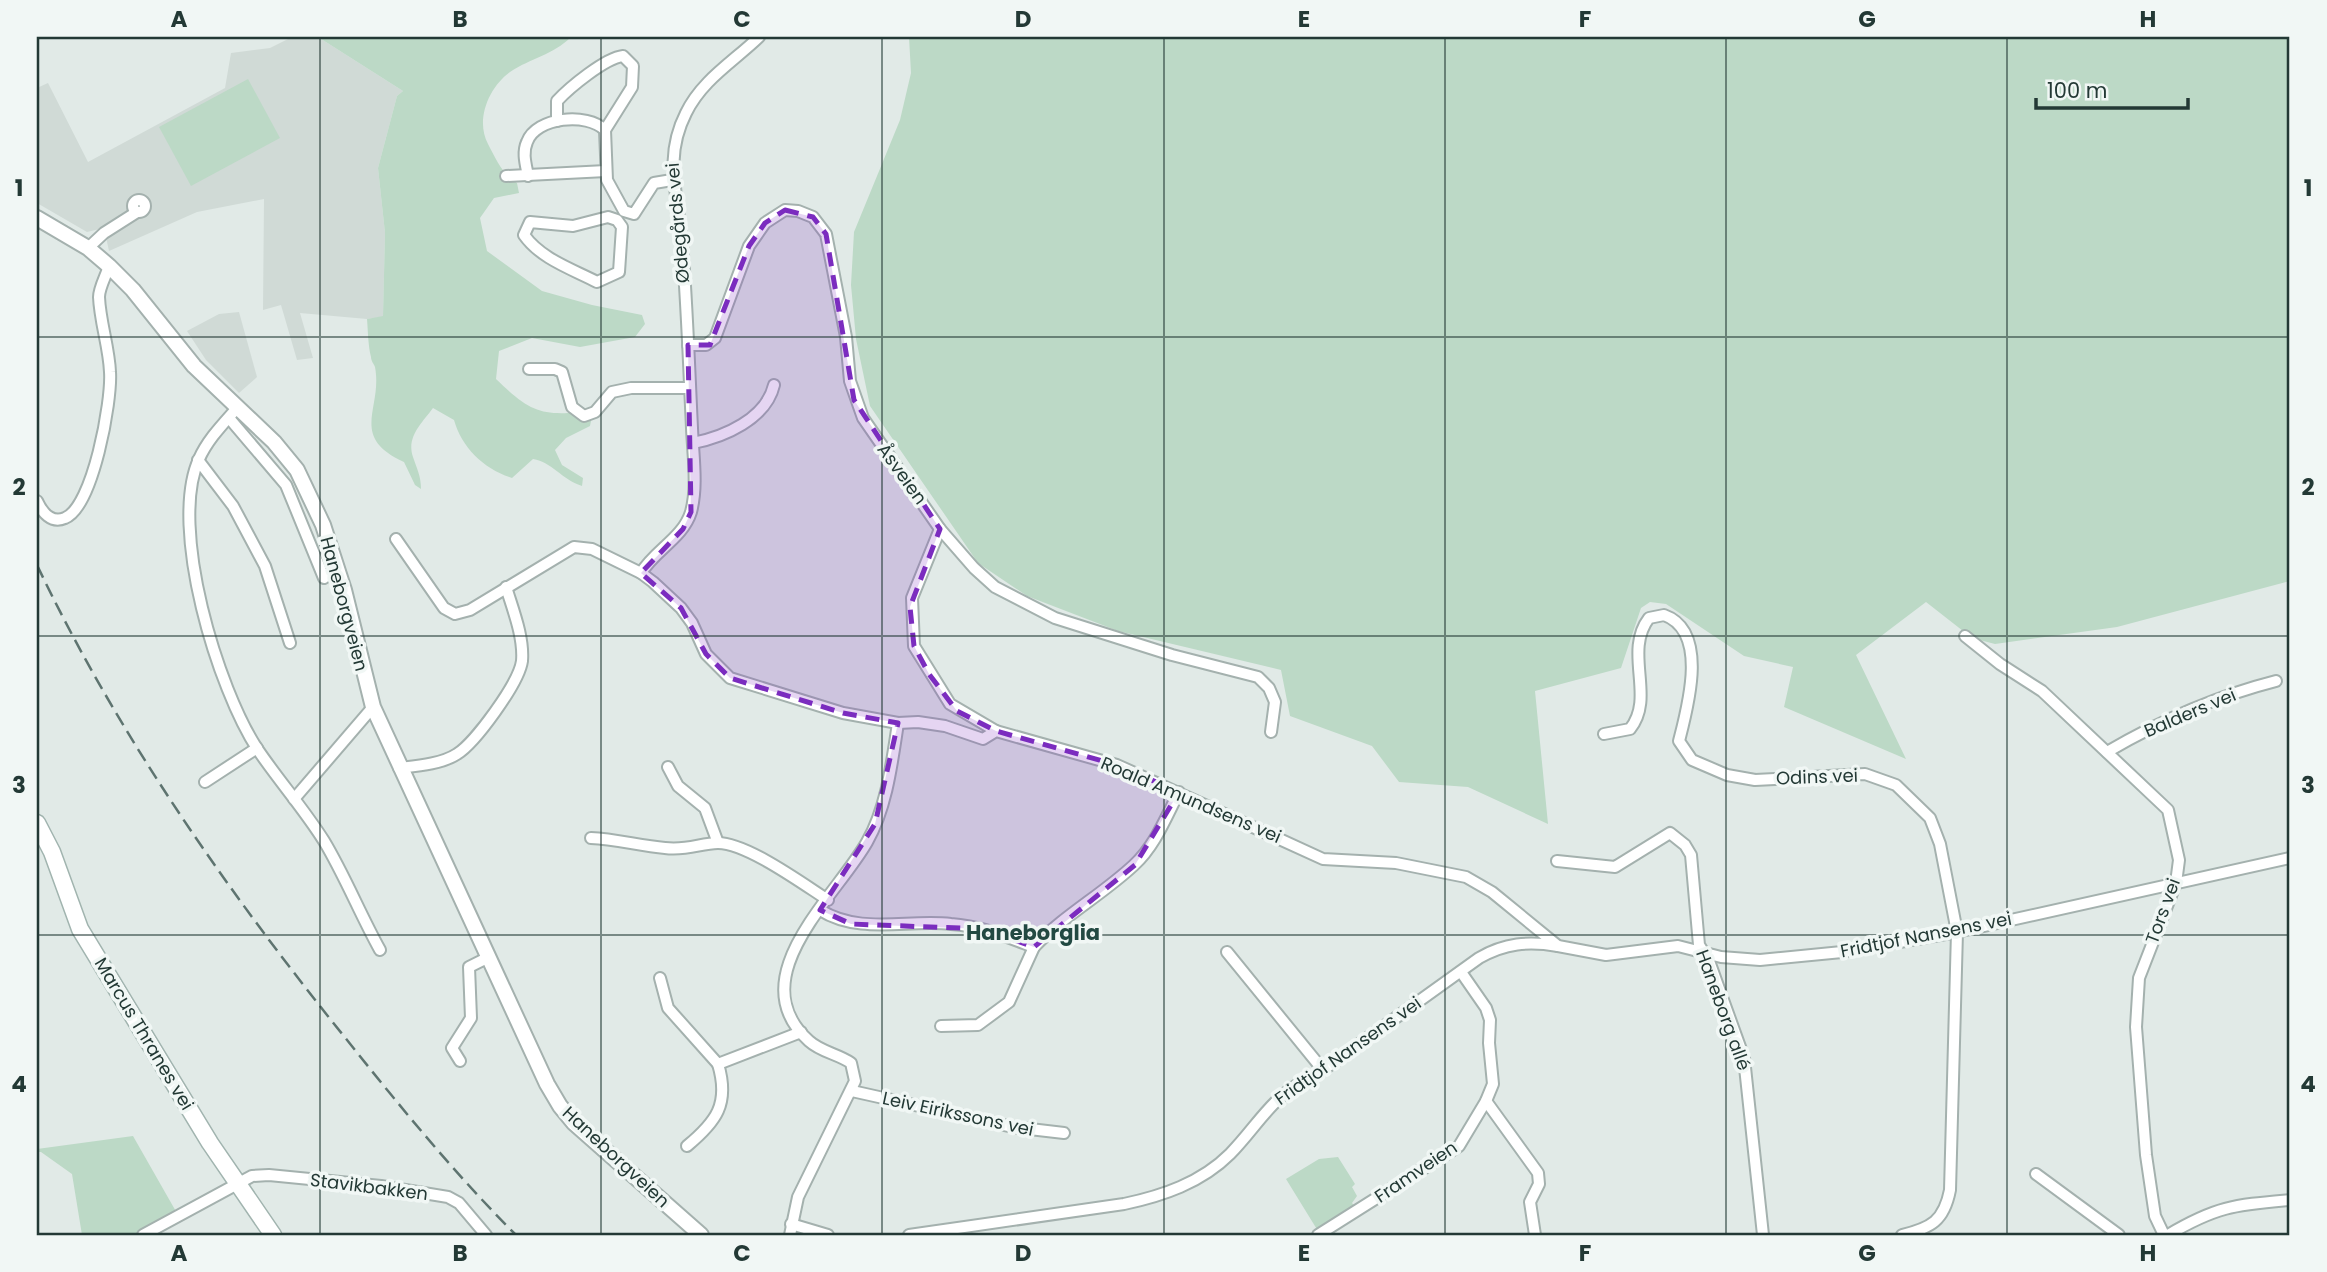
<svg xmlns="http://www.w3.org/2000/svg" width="2327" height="1272" viewBox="0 0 2327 1272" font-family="Poppins,sans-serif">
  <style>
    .built { fill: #d0dad6 }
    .green { fill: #bcd9c6 }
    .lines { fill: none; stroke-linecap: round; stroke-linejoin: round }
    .minor-casing { stroke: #a4b1ae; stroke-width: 14 }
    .tertiary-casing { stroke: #a4b1ae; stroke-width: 18 }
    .secondary-casing { stroke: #a1b4af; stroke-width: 19 }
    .minor { stroke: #fff; stroke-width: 10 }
    .tertiary { stroke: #fff; stroke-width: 14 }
    .secondary { stroke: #fff; stroke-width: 16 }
    .rail { stroke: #5e7470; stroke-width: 2.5; stroke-dasharray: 14 7; stroke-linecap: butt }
    .marked { fill: #7b2cbf; fill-opacity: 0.2; stroke: #7b2cbf; stroke-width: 5; stroke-dasharray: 14 9; stroke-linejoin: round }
    .grid { fill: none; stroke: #233935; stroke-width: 2; stroke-opacity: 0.55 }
    .labels { text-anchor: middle; stroke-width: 7; stroke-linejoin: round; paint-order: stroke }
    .street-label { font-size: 18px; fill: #233935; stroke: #f1f7f5 }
    .quarter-label { font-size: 21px; font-weight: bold; fill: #224942; stroke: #f1f7f5 }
    .neatline { fill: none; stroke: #233935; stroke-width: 2.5 }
    .grid-label { font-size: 23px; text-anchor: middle; font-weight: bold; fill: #233935 }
  </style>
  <rect width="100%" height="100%" fill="#e1eae7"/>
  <g class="built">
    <polygon points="292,37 318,37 403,91 397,96 378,168 385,233 383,317 367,319 300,313 313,358 297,360 281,305 263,310 264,199 197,212 109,251 104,228 87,232 37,203 37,88 48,83 88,162 225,88 231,53 270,48"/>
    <polygon points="239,312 257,377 239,393 206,360 187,331 219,314"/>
  </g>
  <g class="green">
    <path d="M 318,37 L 571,37 C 553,55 531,58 510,72 C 489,87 475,120 488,144 C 496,159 502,174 517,183 L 519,193 L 494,198 L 480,218 L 487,251 L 542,291 L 592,305 L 642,315 L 645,324 L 635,337 L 580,347 L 532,338 L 499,351 L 496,379 C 533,415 543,416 593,411 L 590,426 L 566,438 L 555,450 L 562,465 L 583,478 L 582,486 C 561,479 552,462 533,459 L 512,478 C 484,469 462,448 454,420 L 433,408 C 422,423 406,437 413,457 C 417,469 421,476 421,489 L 415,485 L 404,462 C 348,436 383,409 375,367 C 374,364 371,361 371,357 C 368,345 368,331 367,319 L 383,316 L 385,233 L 378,168 L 397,96 L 403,91 Z"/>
    <polygon points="909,37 2290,37 2290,581 2117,627 1995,644 1972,638 1926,602 1856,655 1906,759 1784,707 1793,667 1744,656 1666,604 1650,602 1641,608 1621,668 1535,691 1548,824 1468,787 1399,782 1372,746 1290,716 1281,670 1118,631 1027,596 978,563 870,406 856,339 851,285 854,232 900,120 911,73"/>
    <polygon points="248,79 280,138 191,186 159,127"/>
    <polygon points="133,1136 178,1215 139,1235 82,1235 72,1174 41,1152 37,1152 37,1149"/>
    <polygon points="1338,1157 1355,1184 1352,1187 1357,1196 1352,1203 1356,1208 1318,1231 1286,1179 1319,1159"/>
  </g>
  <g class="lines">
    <defs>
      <g id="minor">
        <path d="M 557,121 L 557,101 C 569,88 605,58 623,56 L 633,66 L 632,87 L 605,130"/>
        <polyline points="506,176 606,171"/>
        <path d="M 528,176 C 526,165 522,153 527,142 C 536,117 587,112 605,130 L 607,180 L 624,211 L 634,214 L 654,183 L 672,180"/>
        <circle cx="139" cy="206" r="6"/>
        <path d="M 608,217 L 617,220 L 622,227 L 619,272 L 597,282 C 572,269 541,259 524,235 L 530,222 L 573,226 Z"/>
        <polyline points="88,248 104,233 137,212"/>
        <polyline points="688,345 706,345 715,338 749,246 765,223 785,210 798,211 813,217 826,234 846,337 850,381 863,418 940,529 974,568 995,587 1055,618 1172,655 1258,677 1269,688 1275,702 1271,732"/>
        <polyline points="529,369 555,369 562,372 572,407 584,416 595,412 612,392 631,388 690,388"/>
        <path d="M 237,408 C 223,424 208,439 199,459 C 168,527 218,690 258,750 C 279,781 304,809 324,841 C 345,876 360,914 380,950"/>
        <polyline points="229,418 286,485 324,578"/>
        <path d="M 693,443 C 724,437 766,419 774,385"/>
        <polyline points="198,460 233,506 265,566 290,643"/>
        <path d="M 37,501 C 42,512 51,524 65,518 C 93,507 112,401 110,372 C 109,347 100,322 99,297 C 99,288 106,276 109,266"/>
        <polyline points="940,529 912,598 914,646 950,704 996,731"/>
        <polyline points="396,539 444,608 455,614 470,610 574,547 592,549 641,573 653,582 681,608 692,623 706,654 730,678 843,713 898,723 918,722 945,726 983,739 996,731 1117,765 1323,859 1396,863 1466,877 1492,892 1558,946 1606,955 1678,946 1721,957 1760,960 1842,952 1957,932 2290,858"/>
        <path d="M 641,573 C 655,550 683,538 691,512 C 698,486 693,455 692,428 C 689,366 687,304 682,242 C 678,195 663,158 686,113 C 702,80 733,62 759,37"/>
        <polyline points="1965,636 2000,664 2042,691 2168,810 2179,860 2176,883 2139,978 2136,1027 2146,1155 2155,1216 2164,1235"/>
        <path d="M 1604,734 L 1630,729 C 1656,697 1623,652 1649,618 L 1664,615 C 1709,631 1688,706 1679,741 L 1692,760 L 1727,775 L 1755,780 L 1865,774 L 1896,785 L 1930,818 L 1940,844 L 1957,932 L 1950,1190 C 1944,1221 1931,1228 1902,1235"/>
        <path d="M 2107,752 C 2160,721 2217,696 2276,681"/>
        <polyline points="668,767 678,786 705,808 718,843"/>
        <path d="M 399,768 C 416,766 442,764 457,754 C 475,743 519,683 522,661 C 524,637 513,610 506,587"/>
        <polyline points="205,782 257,748"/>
        <polyline points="294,799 373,707"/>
        <path d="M 591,838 C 616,839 640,846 665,848 C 687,851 701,843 718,843 C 747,843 803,884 828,900"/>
        <polyline points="1557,861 1615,867 1670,833 1685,845 1691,855 1699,945 1709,961 1744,1058 1763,1235"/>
        <path d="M 820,910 C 860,935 907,919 951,924 C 981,926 1007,937 1034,947 C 1064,915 1102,895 1134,865 C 1155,846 1166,817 1179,792"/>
        <polyline points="1227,952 1323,1070"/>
        <polyline points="660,978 668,1008 718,1064 801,1032"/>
        <polyline points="941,1026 978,1025 1009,1002 1034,947"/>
        <polyline points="460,1061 452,1048 471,1018 469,967 487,958"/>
        <polyline points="852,1091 1013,1127 1064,1133"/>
        <polyline points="1486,1101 1538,1173 1539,1184 1530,1202 1535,1235"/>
        <path d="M 687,1146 C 716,1122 730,1104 718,1064"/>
        <polyline points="2036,1174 2119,1235"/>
        <polyline points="791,1224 828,1235"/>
        <polyline points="143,1235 252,1176 269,1175 381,1186 448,1197 459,1203 486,1235"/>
        <path d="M 790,1235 L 798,1197 L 855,1081 L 851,1063 C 838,1054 821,1052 809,1041 C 739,978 836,897 867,842 C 887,807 892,762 898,723"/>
        <path d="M 909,1235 L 1124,1204 C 1162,1196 1201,1183 1230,1154 C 1261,1122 1272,1094 1316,1075 L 1479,958 C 1505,943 1528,941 1558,946"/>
        <polyline points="1318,1235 1459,1146 1486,1101 1493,1084 1489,1043 1490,1020 1486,1008 1461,972"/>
        <path d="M 2168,1235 C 2217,1206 2235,1205 2290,1200"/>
      </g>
      <polyline id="tertiary" points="37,218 88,248 109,266 133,290 194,366 274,442 297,470 323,525 344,590 373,707 547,1084 560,1106 574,1123 701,1235"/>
      <polyline id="secondary" points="37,823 52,852 80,929 210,1143 273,1235"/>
    </defs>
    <use href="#minor" class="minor-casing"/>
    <use href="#tertiary" class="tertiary-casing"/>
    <use href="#secondary" class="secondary-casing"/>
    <use href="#minor" class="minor"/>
    <use href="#tertiary" class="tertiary"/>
    <use href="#secondary" class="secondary"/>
    <path class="rail" d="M 37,565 C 118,735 225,888 343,1035 C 398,1104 454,1173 516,1235"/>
  </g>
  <path class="marked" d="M 785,210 L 813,217 L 826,234 L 854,400 L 940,529 L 910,607 L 914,646 L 929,674 L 957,711 L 996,731 L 1117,765 L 1179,792 L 1135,865 L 1034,947 L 984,929 L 851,924 L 820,910 L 875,824 L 898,723 L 843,713 L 730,678 L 706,654 L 681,608 L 641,573 L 683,529 L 691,512 L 688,345 L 710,345 L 749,246 L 765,223 Z"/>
  <path class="grid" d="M 320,37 L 320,1235M 601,37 L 601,1235M 882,37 L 882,1235M 1164,37 L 1164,1235M 1445,37 L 1445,1235M 1726,37 L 1726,1235M 2007,37 L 2007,1235M 37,337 L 2290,337M 37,636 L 2290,636M 37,935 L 2290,935"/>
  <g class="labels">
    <g class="street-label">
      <text transform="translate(678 223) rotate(-95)" y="6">Ødegårds vei</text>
      <text transform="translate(902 474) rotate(54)" y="6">Åsveien</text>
      <text transform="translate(344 604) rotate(75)" y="6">Haneborgveien</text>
      <text transform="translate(2190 713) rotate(-23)" y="6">Balders vei</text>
      <text transform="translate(1817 777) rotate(-2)" y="6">Odins vei</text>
      <text transform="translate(1191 800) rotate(23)" y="6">Roald Amundsens vei</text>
      <text transform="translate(2163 911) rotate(-70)" y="6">Tors vei</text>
      <text transform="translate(1926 935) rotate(-11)" y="6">Fridtjof Nansens vei</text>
      <text transform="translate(1723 1010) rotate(70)" y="6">Haneborg allé</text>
      <text transform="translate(144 1034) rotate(59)" y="6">Marcus Thranes vei</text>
      <text transform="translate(1348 1051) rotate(-35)" y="6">Fridtjof Nansens vei</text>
      <text transform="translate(958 1114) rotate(12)" y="6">Leiv Eirikssons vei</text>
      <text transform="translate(616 1157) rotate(43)" y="6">Haneborgveien</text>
      <text transform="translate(1416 1172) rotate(-34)" y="6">Framveien</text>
      <text transform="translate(369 1187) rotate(7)" y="6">Stavikbakken</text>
    </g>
    <g class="quarter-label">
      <text x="1033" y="940">Haneborglia</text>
    </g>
  </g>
  <rect width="2327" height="1272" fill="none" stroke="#f1f7f5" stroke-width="77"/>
  <path d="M2036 98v10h152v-10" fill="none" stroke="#233935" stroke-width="3.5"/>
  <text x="2047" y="98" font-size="21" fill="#233935" stroke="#f1f7f5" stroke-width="5" paint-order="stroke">100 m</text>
  <rect x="38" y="38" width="2250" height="1196" class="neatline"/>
  <g class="grid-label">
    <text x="179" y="27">A</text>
    <text x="460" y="27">B</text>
    <text x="742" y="27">C</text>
    <text x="1023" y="27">D</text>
    <text x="1304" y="27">E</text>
    <text x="1585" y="27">F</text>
    <text x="1867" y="27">G</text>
    <text x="2148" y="27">H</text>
    <text x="19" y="196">1</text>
    <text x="2308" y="196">1</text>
    <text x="19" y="495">2</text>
    <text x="2308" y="495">2</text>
    <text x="19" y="793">3</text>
    <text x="2308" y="793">3</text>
    <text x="19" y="1092">4</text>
    <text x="2308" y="1092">4</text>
    <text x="179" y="1261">A</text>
    <text x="460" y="1261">B</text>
    <text x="742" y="1261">C</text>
    <text x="1023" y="1261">D</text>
    <text x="1304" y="1261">E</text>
    <text x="1585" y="1261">F</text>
    <text x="1867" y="1261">G</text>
    <text x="2148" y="1261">H</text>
  </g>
</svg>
